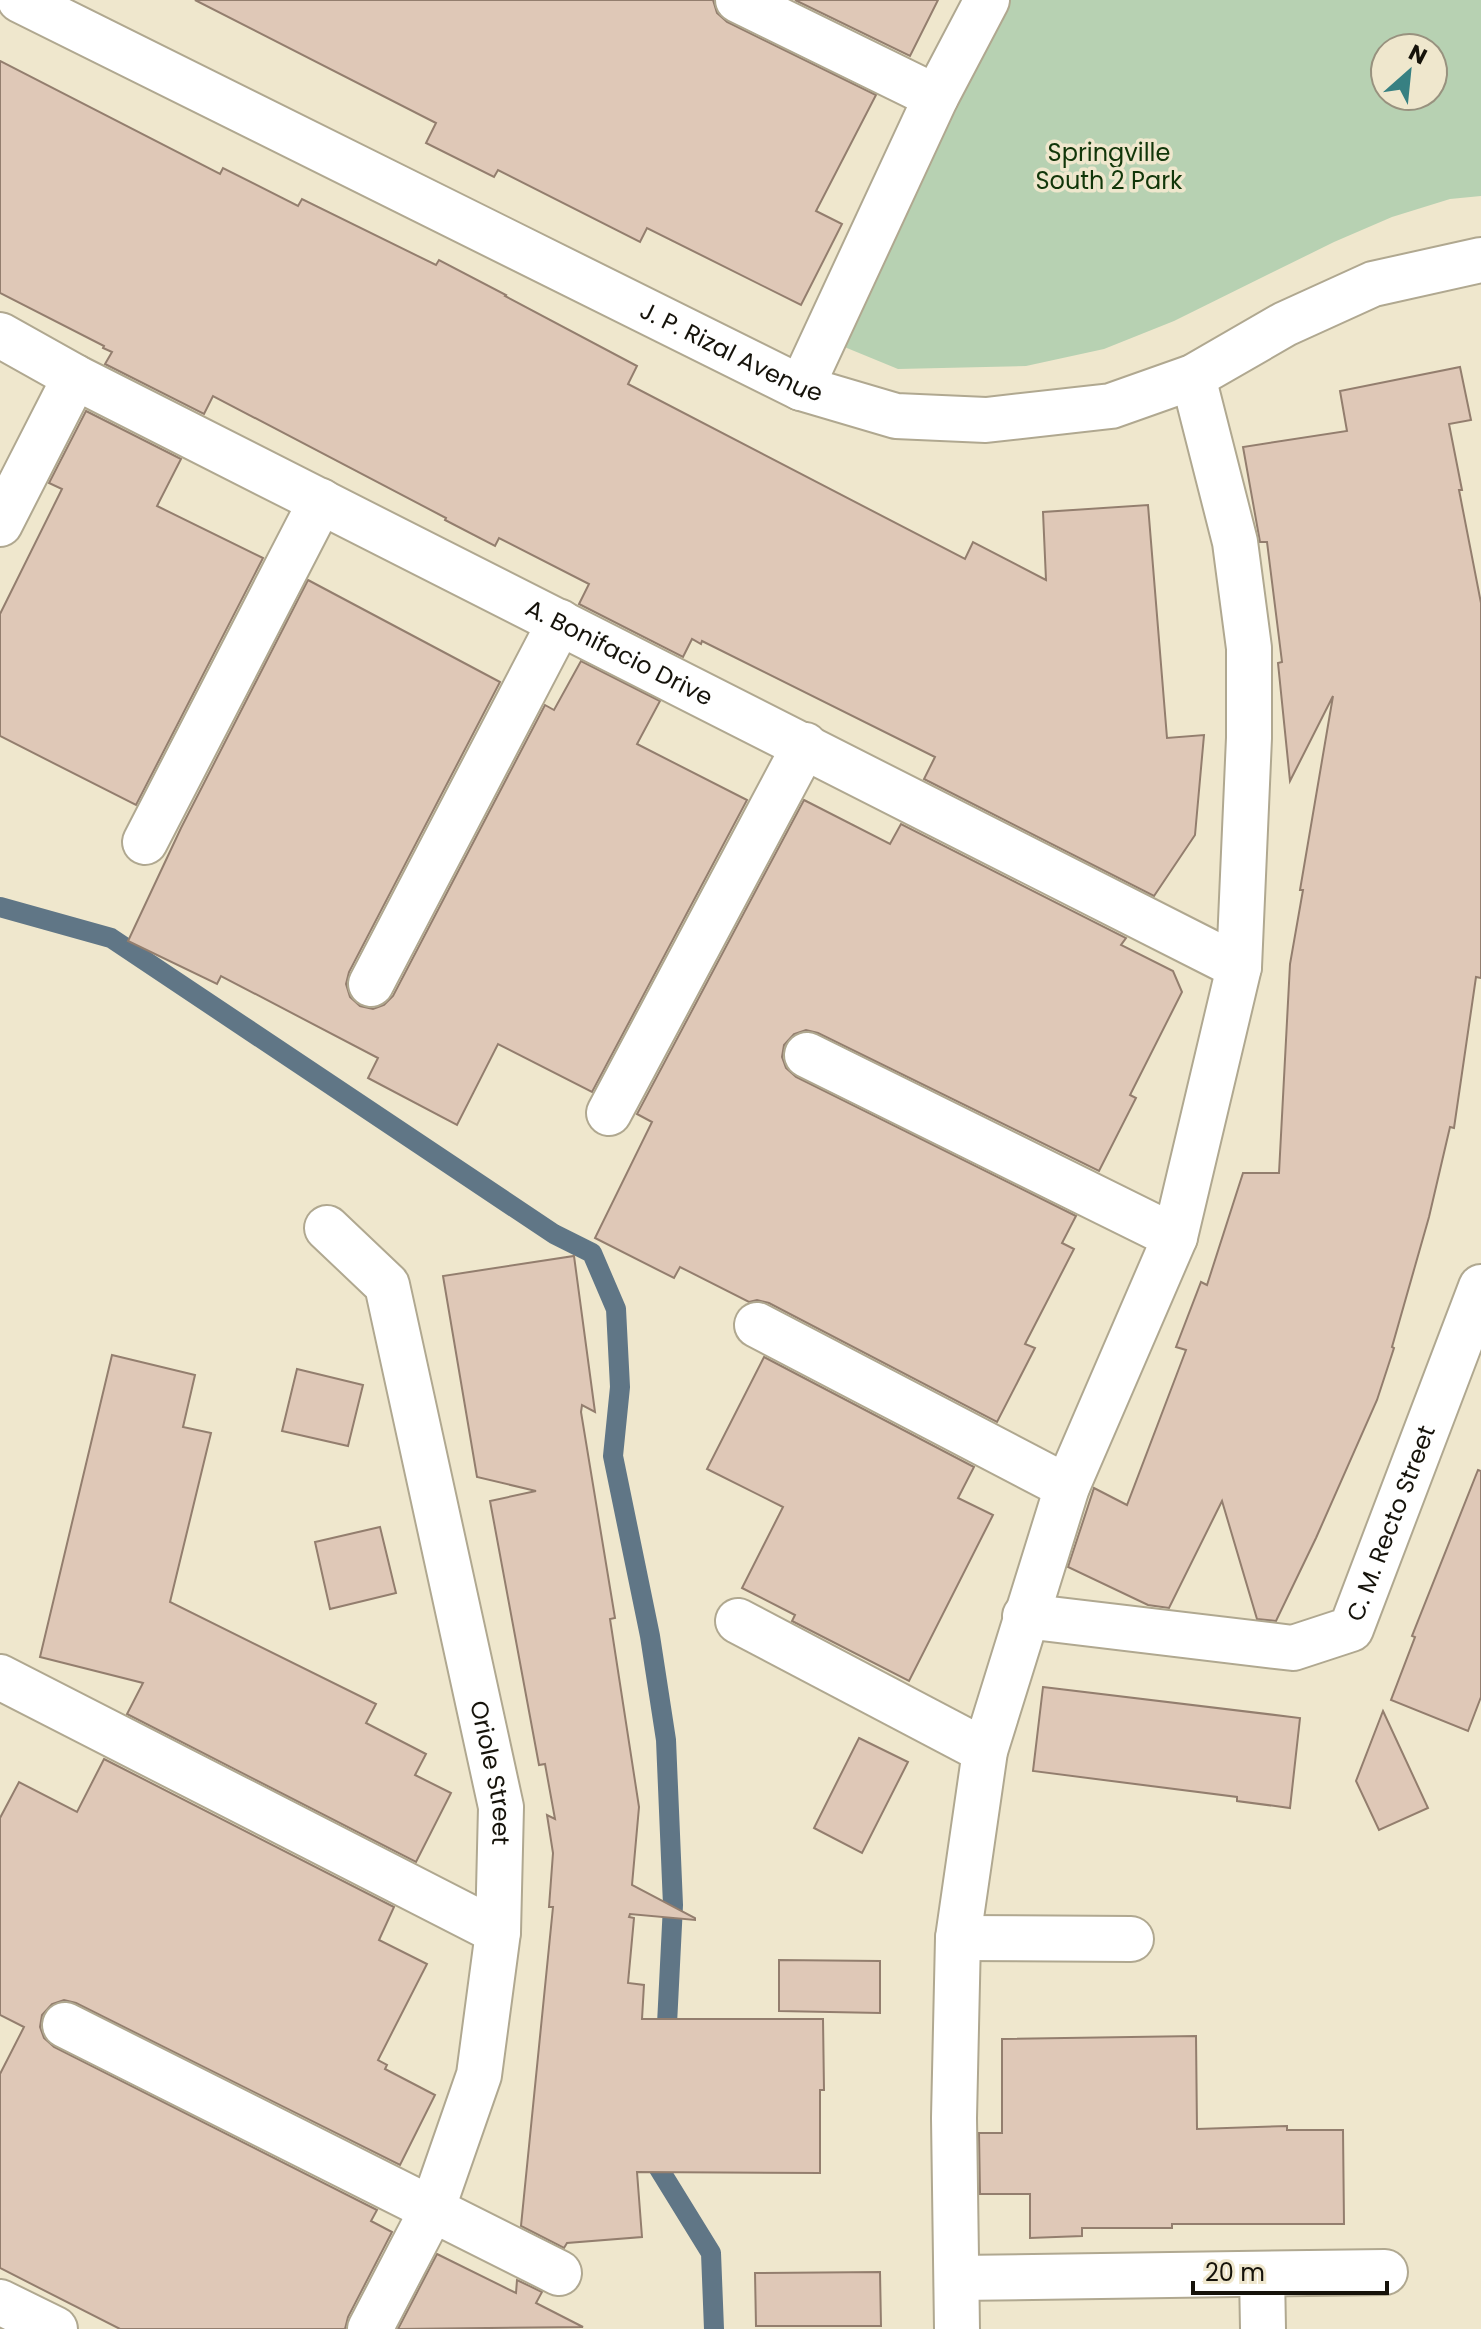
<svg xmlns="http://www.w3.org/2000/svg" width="1481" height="2329" viewBox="0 0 1481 2329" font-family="Poppins,sans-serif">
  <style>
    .green { fill: #b7d1b2; fill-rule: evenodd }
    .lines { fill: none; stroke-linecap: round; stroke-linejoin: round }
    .stream { stroke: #607686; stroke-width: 20 }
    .building { fill: #dfc8b7; stroke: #937e6e; stroke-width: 2 }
    .street-casing { stroke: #b0a890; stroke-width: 48 }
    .street { stroke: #fff; stroke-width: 44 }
    .labels { text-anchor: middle; stroke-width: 7; stroke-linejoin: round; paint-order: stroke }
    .park-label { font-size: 24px; fill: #113609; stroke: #efe7cd }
    .street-label { font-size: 24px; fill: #16130b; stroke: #efe7cd }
  </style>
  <rect width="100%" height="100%" fill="#efe7cd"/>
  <path class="green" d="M 1009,0 L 1481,0 L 1481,196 L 1450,199 L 1392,217 L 1334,242 L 1174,321 L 1104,349 L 1026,366 L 898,369 L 842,346 L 963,86 ZM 1385,48 L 1433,48 L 1433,96 L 1385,96 Z"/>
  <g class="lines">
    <g class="stream">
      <polyline points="0,907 111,938 554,1234 592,1253 616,1309 620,1387 613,1456 650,1636 666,1740 673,1905 666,2044"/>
      <polyline points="655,2147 653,2159 711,2253 714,2329"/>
    </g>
  </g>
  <g class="building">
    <polygon points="195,0 713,0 717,13 727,22 876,95 816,211 842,224 801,305 647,228 640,242 498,170 494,177 426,143 436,123"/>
    <polygon points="795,0 938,0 910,56"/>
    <polygon points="0,61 220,174 223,168 298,206 302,199 436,265 439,260 506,295 505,296 637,366 628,384 965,559 973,542 1046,580 1043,512 1148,505 1167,738 1204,735 1195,835 1154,896 924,779 935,757 702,641 701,644 692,639 683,657 579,604 589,584 499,538 495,546 445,520 446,518 213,396 204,414 105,364 112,352 103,348 104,346 0,293"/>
    <polygon points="1460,367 1471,420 1449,424 1462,490 1459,490 1481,603 1481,978 1476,977 1454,1128 1450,1127 1429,1217 1392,1347 1394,1348 1377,1400 1316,1538 1276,1621 1257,1619 1222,1501 1169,1608 1148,1605 1068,1567 1094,1488 1127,1505 1186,1350 1176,1347 1201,1282 1207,1285 1243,1173 1279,1173 1290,964 1303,890 1300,890 1333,696 1290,781 1278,663 1282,662 1267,542 1260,542 1243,447 1347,431 1340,391"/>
    <polygon points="86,411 181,459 157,506 263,558 136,805 0,736 0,614 62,489 49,483"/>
    <polygon points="308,580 500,682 349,972 346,984 350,997 360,1006 373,1009 384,1005 393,996 545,705 554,710 581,661 660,701 637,744 747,800 592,1092 498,1044 457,1125 368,1078 378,1058 221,976 217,984 128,941 181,828"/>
    <polygon points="804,800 890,844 901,824 1126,938 1121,945 1173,971 1182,992 1130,1095 1136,1098 1099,1171 818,1033 806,1030 794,1034 784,1045 782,1057 786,1068 796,1077 1076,1216 1062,1243 1074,1249 1025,1344 1035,1348 997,1422 769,1303 757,1300 749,1302 680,1267 674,1278 595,1238 652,1122 637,1114"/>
    <polygon points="574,1256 595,1412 582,1405 581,1412 615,1618 610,1619 639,1807 632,1885 695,1918 695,1920 630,1914 629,1917 634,1918 628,1983 644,1985 642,2019 823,2019 824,2090 820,2090 820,2173 637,2172 642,2237 567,2243 564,2248 521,2226 553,1907 549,1907 553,1853 547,1815 555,1819 545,1764 539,1765 490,1501 536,1491 477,1477 443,1276"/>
    <polygon points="112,1355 195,1375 183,1427 211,1433 170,1602 376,1704 366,1723 426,1754 415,1775 451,1793 416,1862 127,1714 143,1683 40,1657"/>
    <polygon points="764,1357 974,1467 958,1498 993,1515 909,1681 792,1621 795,1615 742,1588 783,1507 707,1469"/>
    <polygon points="297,1369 363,1385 348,1446 282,1431"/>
    <polygon points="1478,1470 1481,1471 1481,1697 1468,1731 1391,1700 1415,1637 1412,1636"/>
    <polygon points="380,1527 396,1593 330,1609 315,1542"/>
    <polygon points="1043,1687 1300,1718 1290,1808 1237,1801 1237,1797 1033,1771"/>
    <polygon points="1383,1711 1428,1808 1379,1830 1356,1781"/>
    <polygon points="859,1738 908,1762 862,1853 814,1828"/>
    <polygon points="104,1759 394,1907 379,1940 427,1964 378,2060 387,2065 385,2069 435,2095 400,2165 76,2003 64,2000 52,2004 42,2015 40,2027 44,2038 54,2047 377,2210 371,2221 392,2232 348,2317 345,2329 120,2329 0,2268 0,2074 24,2027 0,2015 0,1818 19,1782 77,1812"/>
    <polygon points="779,1960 880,1961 880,2013 779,2011"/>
    <polygon points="1196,2036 1197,2129 1287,2126 1287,2130 1343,2130 1344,2224 1172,2224 1172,2228 1082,2228 1082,2236 1030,2238 1030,2194 980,2194 979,2133 1002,2133 1002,2039"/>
    <polygon points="437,2254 516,2293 517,2280 542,2292 536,2303 583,2327 398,2329"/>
    <polygon points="880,2272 881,2326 756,2326 755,2273"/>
  </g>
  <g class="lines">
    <defs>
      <g id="street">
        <path id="s1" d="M 20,0 L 801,388 L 896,416 L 986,420 L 1111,406 L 1193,377 L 1285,324 L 1373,284 L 1481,260"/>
        <polyline points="738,0 936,97"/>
        <path id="s2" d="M 0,335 L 75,377 L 1239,967"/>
        <polyline points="801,388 936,97 987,0"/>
        <polyline points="0,524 75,377"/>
        <polyline points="145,842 321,501"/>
        <polyline points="371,984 560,622"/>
        <polyline points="807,1055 1175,1237"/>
        <polyline points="609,1113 805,745"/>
        <path id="s3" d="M 327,1228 L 387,1285 L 501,1807 L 498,1932 L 479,2075 L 432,2210 L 370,2329"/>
        <polyline points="757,1325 1067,1487"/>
        <path id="s4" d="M 1025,1616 L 1293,1648 L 1351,1629 L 1481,1287"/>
        <polyline points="738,1621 985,1751"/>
        <polyline points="0,1677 498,1932"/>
        <polyline points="958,1938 1131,1939"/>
        <polyline points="65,2025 559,2273"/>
        <polyline points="1262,2274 1263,2329"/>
        <polyline points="957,2278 1385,2272"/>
        <polyline points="0,2302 55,2329"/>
        <polyline points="957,2329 954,2118 958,1938 985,1751 1067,1487 1175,1237 1239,967 1249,738 1249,648 1235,542 1193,377"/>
      </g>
    </defs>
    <use href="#street" class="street-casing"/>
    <use href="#street" class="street"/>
  </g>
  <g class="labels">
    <g class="park-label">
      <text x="1109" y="161">Springville<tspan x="1109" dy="28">South 2 Park</tspan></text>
    </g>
    <g class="street-label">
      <text dy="8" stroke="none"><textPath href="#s1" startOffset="794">J. P. Rizal Avenue</textPath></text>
      <text dy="8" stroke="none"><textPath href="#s2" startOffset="696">A. Bonifacio Drive</textPath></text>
      <text dy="8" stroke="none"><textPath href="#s4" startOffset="444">C. M. Recto Street</textPath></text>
      <text dy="8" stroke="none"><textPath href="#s3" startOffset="582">Oriole Street</textPath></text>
    </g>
  </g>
  <g transform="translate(1409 72) rotate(27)"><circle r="38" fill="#efe7cd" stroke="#98927f" stroke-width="2"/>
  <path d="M0-6L14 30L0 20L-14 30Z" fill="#378082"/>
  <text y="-12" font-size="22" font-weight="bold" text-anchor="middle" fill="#16130b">N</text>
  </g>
  <path d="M1193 2281v12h194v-12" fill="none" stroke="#16130b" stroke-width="4"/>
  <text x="1205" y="2281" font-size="24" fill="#16130b" stroke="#efe7cd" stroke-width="6" paint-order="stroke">20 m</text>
</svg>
